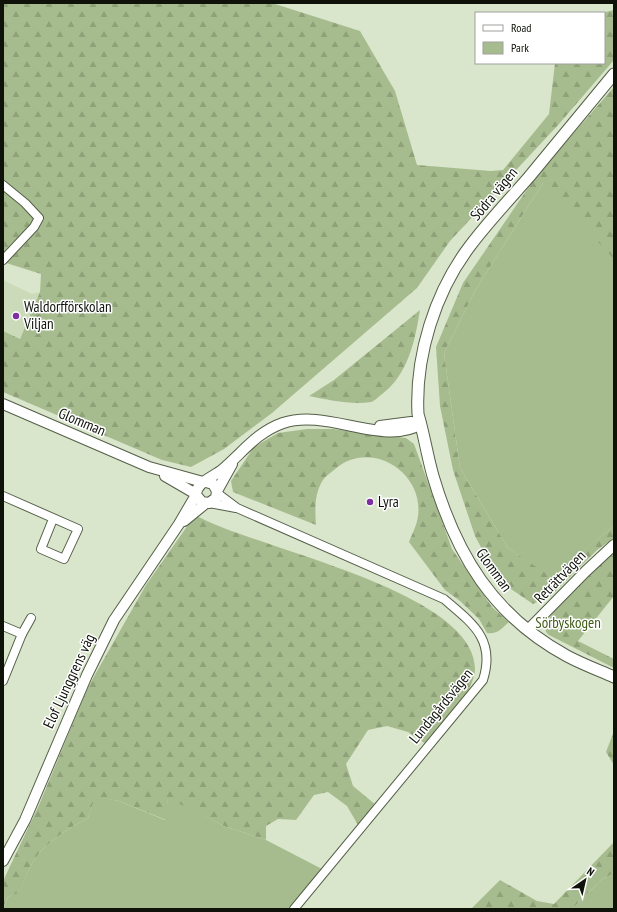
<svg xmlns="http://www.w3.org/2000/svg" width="617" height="912" viewBox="0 0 617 912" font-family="'PT Sans Narrow',sans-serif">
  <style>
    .built { fill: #cbdbba }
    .green { fill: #a7bc8e }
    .forest { fill: url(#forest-firs) }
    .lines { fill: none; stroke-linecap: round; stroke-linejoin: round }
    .minor-casing { stroke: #545f48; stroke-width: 10 }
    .tertiary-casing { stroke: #545f48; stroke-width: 12 }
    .secondary-casing { stroke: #545f48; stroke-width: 13 }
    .minor { stroke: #fff; stroke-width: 8 }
    .tertiary { stroke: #fff; stroke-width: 10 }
    .secondary { stroke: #fff; stroke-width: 11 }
    .poi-dot { fill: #7c30a1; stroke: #fff; stroke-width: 1.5 }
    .labels { text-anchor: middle; stroke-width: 3; stroke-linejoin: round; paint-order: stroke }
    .street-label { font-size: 15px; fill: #0e1209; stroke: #fff }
    .poi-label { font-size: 15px; fill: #0e1209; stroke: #fff; text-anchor: start }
    .park-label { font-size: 15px; fill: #405a17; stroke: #fff }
  </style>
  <defs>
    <pattern id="forest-firs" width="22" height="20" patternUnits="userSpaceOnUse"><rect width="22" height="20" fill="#a7bc8e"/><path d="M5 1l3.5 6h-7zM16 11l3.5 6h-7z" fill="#8fa179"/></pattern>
  </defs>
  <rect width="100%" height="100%" fill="#d9e6cb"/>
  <polygon class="built" points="3,280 32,294 40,292 13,355 3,353"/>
  <g class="green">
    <polygon points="614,98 614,526 550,577 508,548 460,468 444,353 476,289 543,183"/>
    <path d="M 95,796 L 119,801 L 165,820 L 168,797 L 224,826 L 266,840 L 322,869 L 288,909 L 3,909 L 8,897 L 20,891 C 24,881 28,870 34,860 C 46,842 69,828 88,818 Z"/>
    <polygon points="614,873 614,909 572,909 601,880"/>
  </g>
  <g class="forest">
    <polygon points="3,3 272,3 360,31 395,91 417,165 491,171 503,170 549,114 555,63 604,63 604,13 602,13 614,10 614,60 559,124 450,241 417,288 272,413 224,449 191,467 162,460 3,392 3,331 20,339 40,292 41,274 3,262"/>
    <polygon points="614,87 614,259 543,183 476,289 444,353 460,468 508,548 550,576 614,526 614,538 597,550 551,596 533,604 499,581 475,536 453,470 440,406 436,347 463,283 537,175"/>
    <path d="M 420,310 C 415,341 408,375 381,395 C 378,397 375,401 371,402 C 351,405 329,400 309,396 L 334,380 Z"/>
    <path d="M 307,429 L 333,429 L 406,438 L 414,444 L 452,549 L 492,607 L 509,622 C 502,628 497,635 487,633 L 479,619 L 460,601 L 445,590 L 409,542 C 412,534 417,525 418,516 C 424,471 369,438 334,470 C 330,473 325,477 323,480 C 314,494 315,510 316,525 L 233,492 L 231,481 L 254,447 L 278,433 Z"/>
    <path d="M 195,515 C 252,548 475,590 475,669 C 475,692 441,726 426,744 L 408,732 L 387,726 L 368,730 L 346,764 L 353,786 L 376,805 L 358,825 L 347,806 L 328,792 L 314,795 L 296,820 L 278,819 L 266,826 L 266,840 L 224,826 L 168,798 L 166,820 L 119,801 L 95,797 L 88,818 C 69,828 46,842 34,860 C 28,870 24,881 20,892 L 8,897 L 3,908 L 3,881 L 39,805 L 88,687 L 146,585 Z"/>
    <polygon points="614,550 614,596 578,641 614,659 614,668 549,635 546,632 545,625 556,608"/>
    <polygon points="614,731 614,765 606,752"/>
    <polygon points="614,842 614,873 601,880 572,909 471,909 500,880 537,901 554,904"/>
  </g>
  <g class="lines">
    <defs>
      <g id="minor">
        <polyline points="3,185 25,203 39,218 34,227 3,260"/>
        <path d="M 217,493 L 237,508 L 444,599 C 472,623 496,639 483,680 L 294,909"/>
        <polyline points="3,496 78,529 64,559 41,549 53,519"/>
        <polyline points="209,503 236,508"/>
        <polyline points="3,626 22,634 3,681"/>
        <polyline points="22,634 31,618"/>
      </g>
      <g id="tertiary">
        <polyline points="3,404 149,467 203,482"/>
        <polyline points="380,426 411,422 421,424"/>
        <polyline points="165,476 196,494"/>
        <path d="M 206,482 L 213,484 L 217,491 L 216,498 L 209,503 L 202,502 L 196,495 C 196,482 214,477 223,469 C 243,452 257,432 283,423 C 327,408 383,447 421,424"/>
        <polyline points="217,491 232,464"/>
        <polyline points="184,521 206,503"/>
        <polyline points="528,630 586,571 614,545"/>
        <polyline points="3,861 25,820 87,675 114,620 179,524 196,495"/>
      </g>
      <path id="secondary" d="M 614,74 C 586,108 557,143 529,177 C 509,200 488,222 470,246 C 435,292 415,356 418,414 C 424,434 427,455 433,476 C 456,554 493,616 567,656 C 582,664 598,670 614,677"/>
    </defs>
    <use href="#minor" class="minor-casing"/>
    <use href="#tertiary" class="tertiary-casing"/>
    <use href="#secondary" class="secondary-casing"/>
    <use href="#minor" class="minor"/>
    <use href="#tertiary" class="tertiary"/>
    <use href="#secondary" class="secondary"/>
  </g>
  <g class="poi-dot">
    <circle cx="16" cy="316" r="4"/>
    <circle cx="370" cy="502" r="4"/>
  </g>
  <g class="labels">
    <g class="street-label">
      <text transform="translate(494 194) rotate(-50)" y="5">Södra vägen</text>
      <text transform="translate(82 422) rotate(23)" y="5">Glomman</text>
      <text transform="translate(494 570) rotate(54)" y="5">Glomman</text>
      <text transform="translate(560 577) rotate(-46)" y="5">Reträttvägen</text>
      <text transform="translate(69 681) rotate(-65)" y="5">Elof Ljunggrens väg</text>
      <text transform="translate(441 706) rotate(-51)" y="5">Lundagårdsvägen</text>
    </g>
    <g class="poi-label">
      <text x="24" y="312">Waldorfförskolan<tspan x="24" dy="17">Viljan</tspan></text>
      <text x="378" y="507">Lyra</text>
    </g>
    <g class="park-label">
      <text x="568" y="628">Sörbyskogen</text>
    </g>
  </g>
  <rect width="617" height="912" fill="none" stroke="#0e1209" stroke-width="8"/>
  <rect x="475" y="12" width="130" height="52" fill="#ffffff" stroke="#9fa09d"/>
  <rect x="483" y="25" width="20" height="6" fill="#ffffff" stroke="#9fa09d"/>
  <text x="511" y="32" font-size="12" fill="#0e1209">Road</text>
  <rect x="483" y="42" width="20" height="12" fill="#a7bc8e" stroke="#9fa09d"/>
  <text x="511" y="52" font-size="12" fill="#0e1209">Park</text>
  <g transform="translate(585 880) rotate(34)" stroke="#ffffff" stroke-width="3" paint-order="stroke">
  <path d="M0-3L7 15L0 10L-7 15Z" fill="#0e1209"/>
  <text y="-6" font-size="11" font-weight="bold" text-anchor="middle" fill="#0e1209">N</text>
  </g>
</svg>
